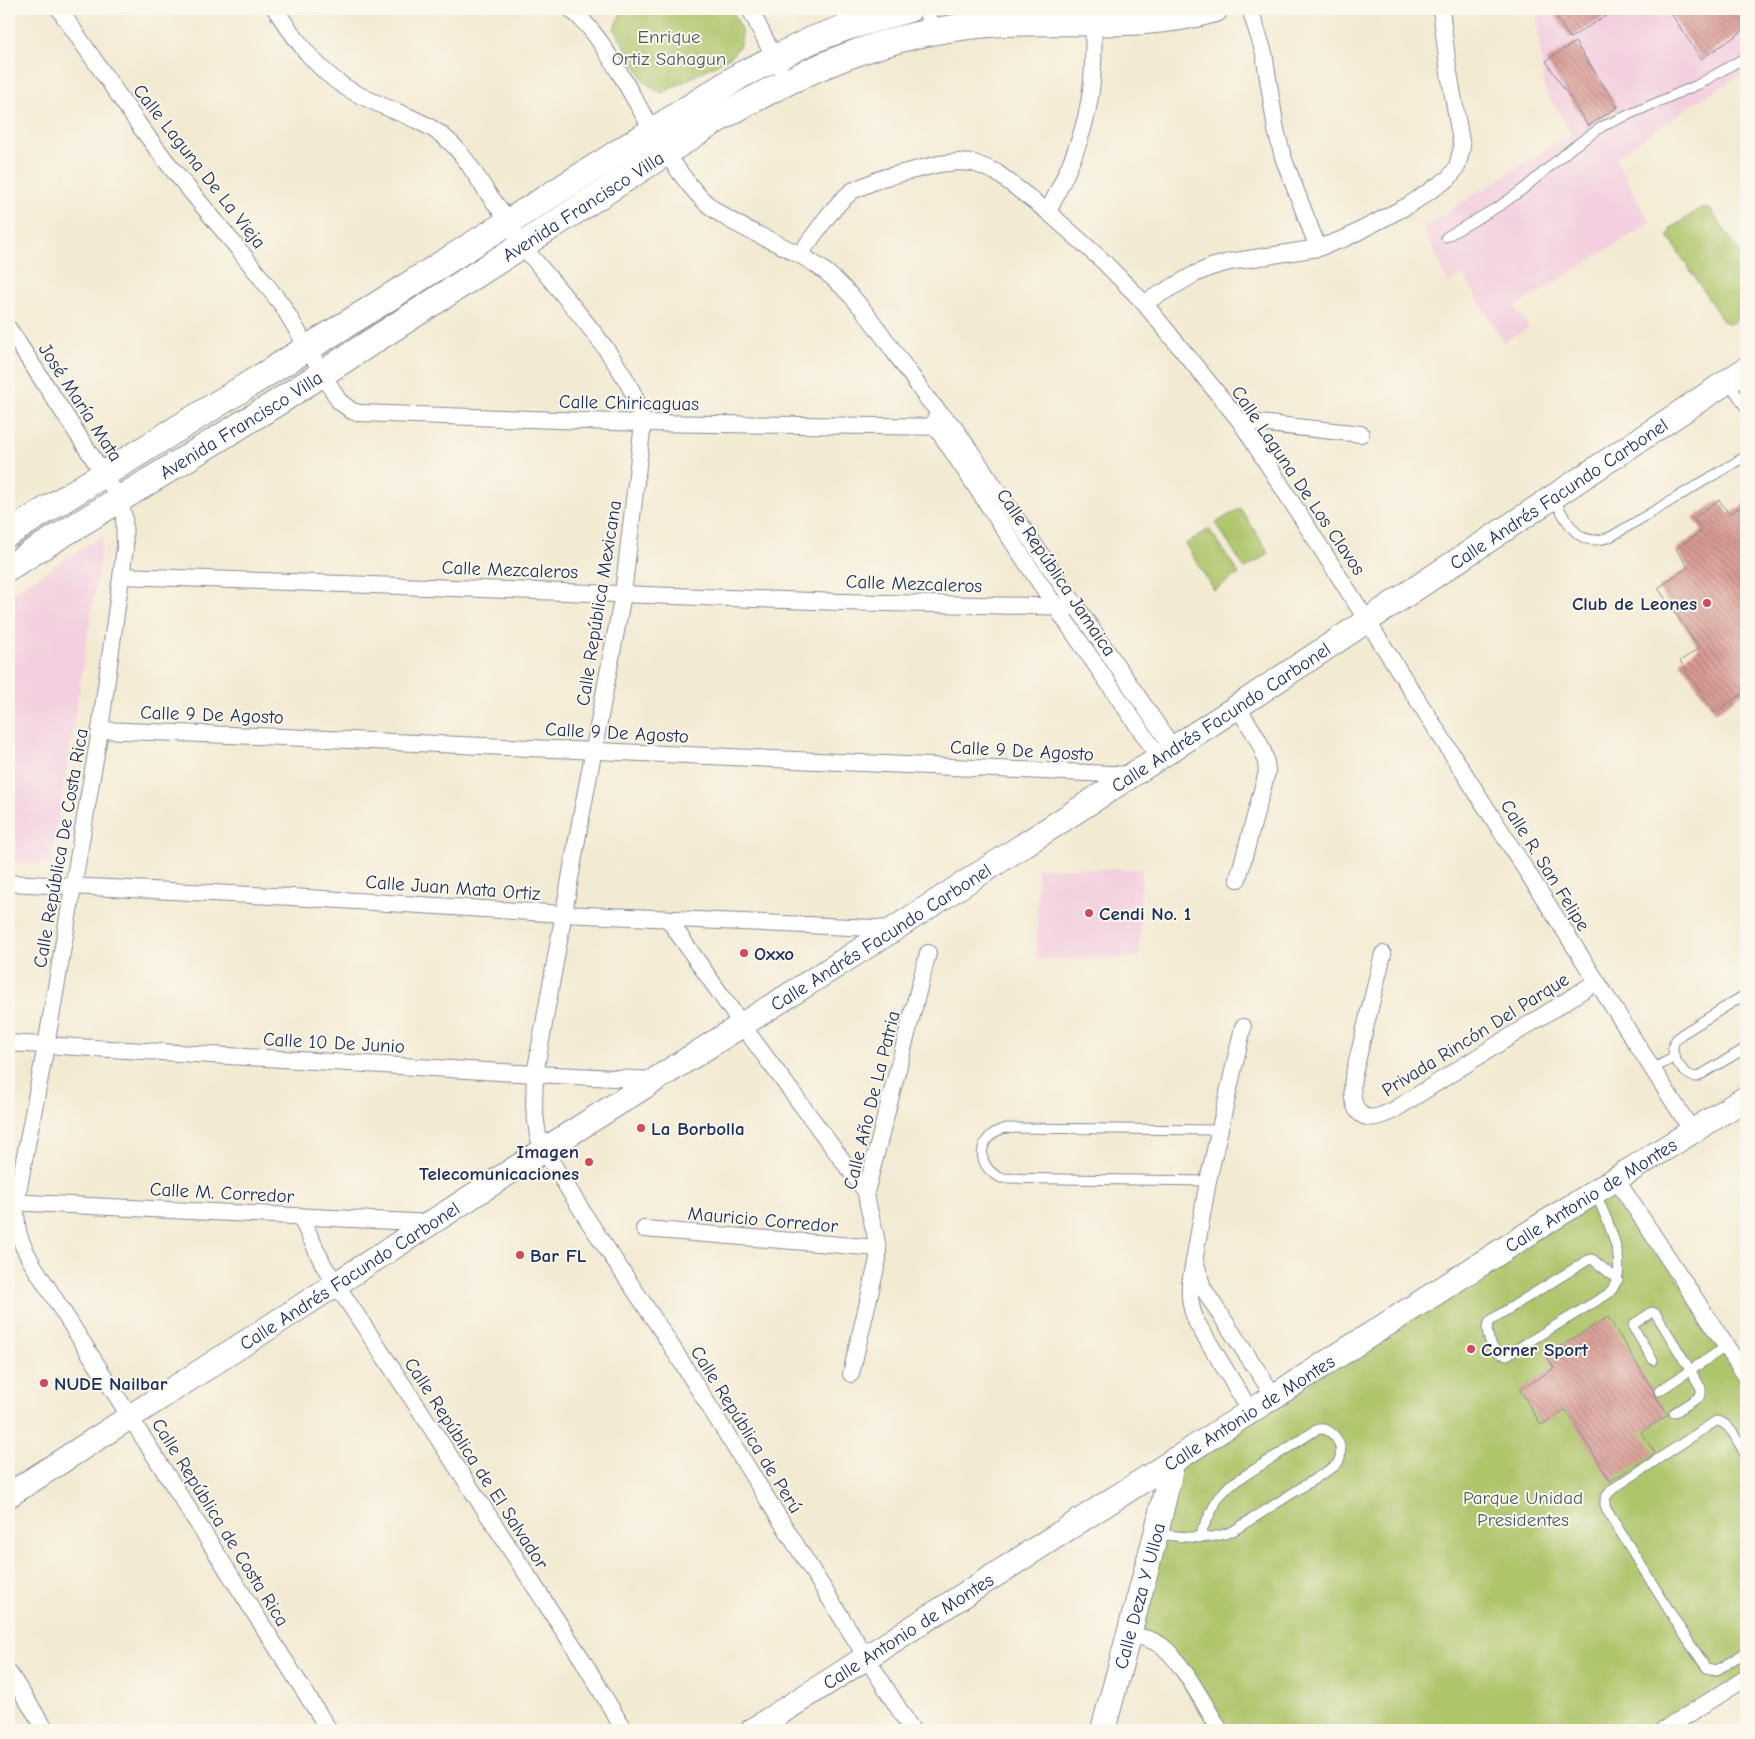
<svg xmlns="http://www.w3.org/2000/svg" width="1755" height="1739" viewBox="0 0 1755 1739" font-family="'Comic Neue',sans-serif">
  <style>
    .built { fill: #f3cfdf }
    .green { fill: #aec56a; stroke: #647a64 }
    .building { fill: url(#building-back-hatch) }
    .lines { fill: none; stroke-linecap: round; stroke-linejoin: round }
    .lane-casing { stroke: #878c98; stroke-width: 11 }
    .street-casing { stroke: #878c98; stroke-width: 18 }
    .secondary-casing { stroke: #878c98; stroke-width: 26 }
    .primary-casing { stroke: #878c98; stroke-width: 28 }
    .lane { stroke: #fff; stroke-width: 9 }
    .street { stroke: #fff; stroke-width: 16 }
    .secondary { stroke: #fff; stroke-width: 24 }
    .primary { stroke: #fff; stroke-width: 26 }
    .poi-dot { fill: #d1495b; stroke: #fbf7ec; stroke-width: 2 }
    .labels { text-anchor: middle; stroke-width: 4; stroke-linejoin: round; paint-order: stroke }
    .park-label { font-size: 19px; fill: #475c62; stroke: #fbf7ec }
    .street-label { font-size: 19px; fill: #1b2f5e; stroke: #fbf7ec }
    .poi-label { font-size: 19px; font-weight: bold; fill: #1b2f5e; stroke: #fbf7ec; text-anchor: start }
  </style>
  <defs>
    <pattern id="building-back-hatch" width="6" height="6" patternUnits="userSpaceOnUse" patternTransform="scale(1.25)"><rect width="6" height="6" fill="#d99b94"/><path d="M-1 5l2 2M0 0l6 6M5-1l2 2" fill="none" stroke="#af7f7c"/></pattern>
  </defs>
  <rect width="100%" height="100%" fill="#fbf7ec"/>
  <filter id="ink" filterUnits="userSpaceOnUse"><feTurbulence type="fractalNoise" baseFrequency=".02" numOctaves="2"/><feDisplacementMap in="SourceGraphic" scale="10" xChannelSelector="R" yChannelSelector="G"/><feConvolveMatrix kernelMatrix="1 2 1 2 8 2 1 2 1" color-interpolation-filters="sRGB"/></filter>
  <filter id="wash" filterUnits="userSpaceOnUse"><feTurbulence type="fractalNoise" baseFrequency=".0096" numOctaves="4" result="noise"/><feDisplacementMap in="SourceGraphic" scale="20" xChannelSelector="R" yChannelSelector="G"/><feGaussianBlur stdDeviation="1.12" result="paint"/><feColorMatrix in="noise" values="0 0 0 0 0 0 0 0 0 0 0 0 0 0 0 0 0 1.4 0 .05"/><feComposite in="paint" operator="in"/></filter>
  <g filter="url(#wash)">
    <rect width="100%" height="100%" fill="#f3ead2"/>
    <g class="built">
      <polygon points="1536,9 1746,9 1746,72 1702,98 1615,158 1650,223 1515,307 1529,328 1503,342 1463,274 1449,284 1423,227 1572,134 1545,91"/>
      <polygon points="104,535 51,864 9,862 9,595"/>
      <polygon points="1037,868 1142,869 1139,957 1037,959"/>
    </g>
    <g class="green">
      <path d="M 623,9 L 731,9 C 742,29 749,39 730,57 L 662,93 L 653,88 L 645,82 L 614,28 Z"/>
      <polygon points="1701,208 1710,209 1746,262 1746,312 1730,324 1723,321 1668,236 1671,228"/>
      <polygon points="1240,508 1269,553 1245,569 1216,523"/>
      <polygon points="1209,529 1239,574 1214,590 1185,544"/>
      <polygon points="1616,1185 1746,1382 1746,1685 1675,1730 1212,1730 1154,1640 1131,1630 1173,1469"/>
    </g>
    <g id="blocks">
      <g class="building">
        <polygon points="1551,9 1617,9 1570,38"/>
        <polygon points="1668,9 1746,9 1746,29 1701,59"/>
        <polygon points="1575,42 1618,107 1588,126 1546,61"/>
        <polygon points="1719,500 1729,514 1746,503 1746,691 1715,713 1680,661 1699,648 1658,588 1688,567 1676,549 1702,531 1693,518"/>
        <polygon points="1608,1317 1653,1390 1654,1394 1668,1415 1641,1432 1655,1453 1610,1481 1566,1410 1541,1425 1520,1390 1554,1368 1546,1355"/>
      </g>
    </g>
  </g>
  <g filter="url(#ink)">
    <use href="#blocks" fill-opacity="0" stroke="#878c98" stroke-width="1"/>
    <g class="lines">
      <defs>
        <g id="lane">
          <polyline points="1446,237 1501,205 1522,190 1573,147 1603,126 1697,85 1746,57"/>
          <polyline points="1729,382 1746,409"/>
          <path d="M 1553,498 C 1568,522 1578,551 1612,536 L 1746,456"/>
          <path d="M 1746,994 L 1682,1034 C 1679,1037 1675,1039 1674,1043 C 1669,1056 1684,1077 1697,1077 L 1746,1048"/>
          <polyline points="1652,1069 1675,1057"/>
          <path d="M 1208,1181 L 1001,1178 C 974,1166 977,1135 1006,1128 L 1219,1130"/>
          <path d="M 1595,1192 C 1606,1219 1634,1269 1608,1294 L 1507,1355 C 1493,1354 1488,1340 1487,1328 L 1490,1321 L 1497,1316 L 1588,1260 L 1592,1259 L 1618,1280"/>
          <polyline points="1653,1360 1633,1327 1634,1324 1652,1312 1656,1314 1701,1388 1701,1394 1699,1397 1674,1413"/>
          <polyline points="1659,1391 1727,1346"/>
          <path d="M 1746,1456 C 1739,1445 1731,1422 1716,1421 L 1614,1488 C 1606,1495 1603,1499 1606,1509 L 1690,1644 L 1707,1668 L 1717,1670 L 1746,1652"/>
          <path d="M 1156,1534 C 1182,1536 1208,1542 1233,1531 L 1335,1466 C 1350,1451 1332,1423 1316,1430 L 1230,1485 L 1218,1498 L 1198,1538"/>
        </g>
        <g id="street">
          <polyline points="59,9 139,125 169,165 240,251 282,305 339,401 352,411 359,413 643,423 954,427"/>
          <path d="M 275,9 C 295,38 315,68 345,87 C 376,107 414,114 443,136 C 461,150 471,168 483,186 C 491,199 501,210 510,223 C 514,230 518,239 523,246 C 551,281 580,313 606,349 C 622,372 638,396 643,423 L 623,594 L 580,823 L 535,1074 L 534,1107 L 538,1136 L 544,1150 L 589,1222 L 662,1331 L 912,1730"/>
          <path d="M 570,9 C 593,27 607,52 622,77 C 645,117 667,160 698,195 C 732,232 788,241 827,273 C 862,301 886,342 913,378 C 919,387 925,397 933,405 C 939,413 947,420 954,427 L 1173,748"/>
          <polyline points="750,9 779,67"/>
          <polyline points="926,9 933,31"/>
          <polyline points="1250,9 1264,53 1276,130 1283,157 1318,248"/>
          <path d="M 1048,212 C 1064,178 1081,145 1088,108 C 1095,76 1093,41 1094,9"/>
          <polyline points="800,254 827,217 840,202 852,191 882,178 939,164 958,162 974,163 996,172 1048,212 1103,261 1144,303 1240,421 1692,1131"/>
          <polyline points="1144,303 1195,274 1211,267 1229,262 1318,248 1346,238 1409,205 1449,178 1457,167 1462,147 1448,67 1441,9"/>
          <path d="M 9,329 L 119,498 L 124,517 L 125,548 L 100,730 L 46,1046 L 16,1202 C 16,1231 18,1238 32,1263 L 329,1730"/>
          <polyline points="935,419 936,427 1056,607 1159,757"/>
          <polyline points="1240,421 1361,434"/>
          <polyline points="122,576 841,602 1076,607"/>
          <path d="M 1237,707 C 1251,728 1266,746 1267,772 L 1238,879"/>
          <polyline points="100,730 283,737 1132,775"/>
          <polyline points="9,883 292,897 564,914 894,929"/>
          <polyline points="668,919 742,1025 866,1192"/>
          <path d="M 1383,954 L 1353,1078 C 1351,1093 1352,1121 1375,1117 C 1381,1116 1388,1113 1394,1110 L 1596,982"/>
          <path d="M 1243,1027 L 1208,1181 L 1190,1284 C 1189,1299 1191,1309 1197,1323 L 1251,1412"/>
          <polyline points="9,1043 535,1074 655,1080"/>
          <polyline points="1616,1179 1746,1376"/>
          <polyline points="9,1202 433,1223"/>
          <polyline points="300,1216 324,1266 419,1409 582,1659 624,1730"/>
          <polyline points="644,1229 878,1248"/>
          <polyline points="1195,1261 1203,1288 1210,1299 1274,1396"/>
          <path d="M 851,1374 L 878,1259 C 879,1236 868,1215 866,1192 L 928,953"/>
          <path d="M 1129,1634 C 1140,1637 1153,1639 1162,1646 C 1182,1661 1206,1708 1220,1730"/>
          <polyline points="9,1673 46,1730"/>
          <polyline points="1664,1730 1746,1678"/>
        </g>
        <g id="secondary">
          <path id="s1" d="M 9,1495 L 544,1150 L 894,929 L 1237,707 L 1746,369"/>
          <path id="s2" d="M 753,1730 L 1537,1228 L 1746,1098"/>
          <path id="s3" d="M 1103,1730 L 1156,1534 L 1173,1460"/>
        </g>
        <g id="primary">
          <polyline points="9,533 366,312 741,75 812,40 844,28 909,9"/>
          <path id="s4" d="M 9,567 L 275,404 L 715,121 C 802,70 887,32 988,24 C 1064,18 1141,31 1215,9"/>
        </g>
      </defs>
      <use href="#lane" class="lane-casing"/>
      <use href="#street" class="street-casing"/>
      <use href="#secondary" class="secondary-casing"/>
      <use href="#primary" class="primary-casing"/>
      <use href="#lane" class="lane"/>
      <use href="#street" class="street"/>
      <use href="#secondary" class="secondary"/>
      <use href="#primary" class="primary"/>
    </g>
  </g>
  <g class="poi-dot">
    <circle cx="1707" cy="603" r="5"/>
    <circle cx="1089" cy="913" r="5"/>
    <circle cx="744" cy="953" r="5"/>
    <circle cx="641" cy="1128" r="5"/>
    <circle cx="589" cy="1162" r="5"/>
    <circle cx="520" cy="1255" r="5"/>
    <circle cx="1471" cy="1349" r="5"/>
    <circle cx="44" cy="1383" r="5"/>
  </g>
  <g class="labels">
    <g class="park-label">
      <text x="669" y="43">Enrique<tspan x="669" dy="22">Ortiz Sahagun</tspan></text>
      <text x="1523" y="1504">Parque Unidad<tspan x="1523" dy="22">Presidentes</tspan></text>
    </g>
    <g class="street-label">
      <text transform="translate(200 166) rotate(52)" y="7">Calle Laguna De La Vieja</text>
      <text dy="7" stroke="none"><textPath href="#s4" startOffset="678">Avenida Francisco Villa</textPath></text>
      <text transform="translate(81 402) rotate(57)" y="7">José María Mata</text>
      <text transform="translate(629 402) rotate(1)" y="7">Calle Chiricaguas</text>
      <text dy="7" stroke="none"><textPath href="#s4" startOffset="272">Avenida Francisco Villa</textPath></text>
      <text transform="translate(1299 480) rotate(56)" y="7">Calle Laguna De Los Clavos</text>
      <text dy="7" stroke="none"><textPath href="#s1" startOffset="1845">Calle Andrés Facundo Carbonel</textPath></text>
      <text transform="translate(510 569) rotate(2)" y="7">Calle Mezcaleros</text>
      <text transform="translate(1057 572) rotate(56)" y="7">Calle República Jamaica</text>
      <text transform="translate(914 583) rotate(2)" y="7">Calle Mezcaleros</text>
      <text transform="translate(598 603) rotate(-81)" y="7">Calle República Mexicana</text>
      <text transform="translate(212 714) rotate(2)" y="7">Calle 9 De Agosto</text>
      <text dy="7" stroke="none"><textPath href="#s1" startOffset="1440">Calle Andrés Facundo Carbonel</textPath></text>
      <text transform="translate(617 732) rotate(3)" y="7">Calle 9 De Agosto</text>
      <text transform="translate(1022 750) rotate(3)" y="7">Calle 9 De Agosto</text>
      <text transform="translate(60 848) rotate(-80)" y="7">Calle República De Costa Rica</text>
      <text transform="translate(1546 865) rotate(58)" y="7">Calle R. San Felipe</text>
      <text transform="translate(453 887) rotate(4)" y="7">Calle Juan Mata Ortiz</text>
      <text dy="7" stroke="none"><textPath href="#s1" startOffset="1035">Calle Andrés Facundo Carbonel</textPath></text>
      <text transform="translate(1475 1034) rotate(-32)" y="7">Privada Rincón Del Parque</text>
      <text transform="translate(334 1042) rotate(3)" y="7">Calle 10 De Junio</text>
      <text transform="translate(871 1100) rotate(-76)" y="7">Calle Año De La Patria</text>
      <text transform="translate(222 1192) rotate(3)" y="7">Calle M. Corredor</text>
      <text dy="7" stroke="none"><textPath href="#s2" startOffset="994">Calle Antonio de Montes</textPath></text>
      <text transform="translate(763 1219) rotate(5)" y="7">Mauricio Corredor</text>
      <text dy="7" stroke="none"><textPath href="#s1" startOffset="405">Calle Andrés Facundo Carbonel</textPath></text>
      <text dy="7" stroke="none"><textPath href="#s2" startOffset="589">Calle Antonio de Montes</textPath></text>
      <text transform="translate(747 1429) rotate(58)" y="7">Calle República de Perú</text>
      <text transform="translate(477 1463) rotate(57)" y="7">Calle República de El Salvador</text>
      <text transform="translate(221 1522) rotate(58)" y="7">Calle República de Costa Rica</text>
      <text dy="7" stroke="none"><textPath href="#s3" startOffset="139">Calle Deza Y Ulloa</textPath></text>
      <text dy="7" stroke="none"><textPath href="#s2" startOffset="184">Calle Antonio de Montes</textPath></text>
    </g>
    <g class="poi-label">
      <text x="1697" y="610" text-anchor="end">Club de Leones</text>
      <text x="1099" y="920">Cendi No. 1</text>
      <text x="754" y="960">Oxxo</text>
      <text x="651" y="1135">La Borbolla</text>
      <text x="579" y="1158" text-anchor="end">Imagen<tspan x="579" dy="22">Telecomunicaciones</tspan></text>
      <text x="530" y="1262">Bar FL</text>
      <text x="1481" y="1356">Corner Sport</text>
      <text x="54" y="1390">NUDE Nailbar</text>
    </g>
  </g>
  <rect width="1755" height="1739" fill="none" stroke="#fbf7ec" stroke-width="30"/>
</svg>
